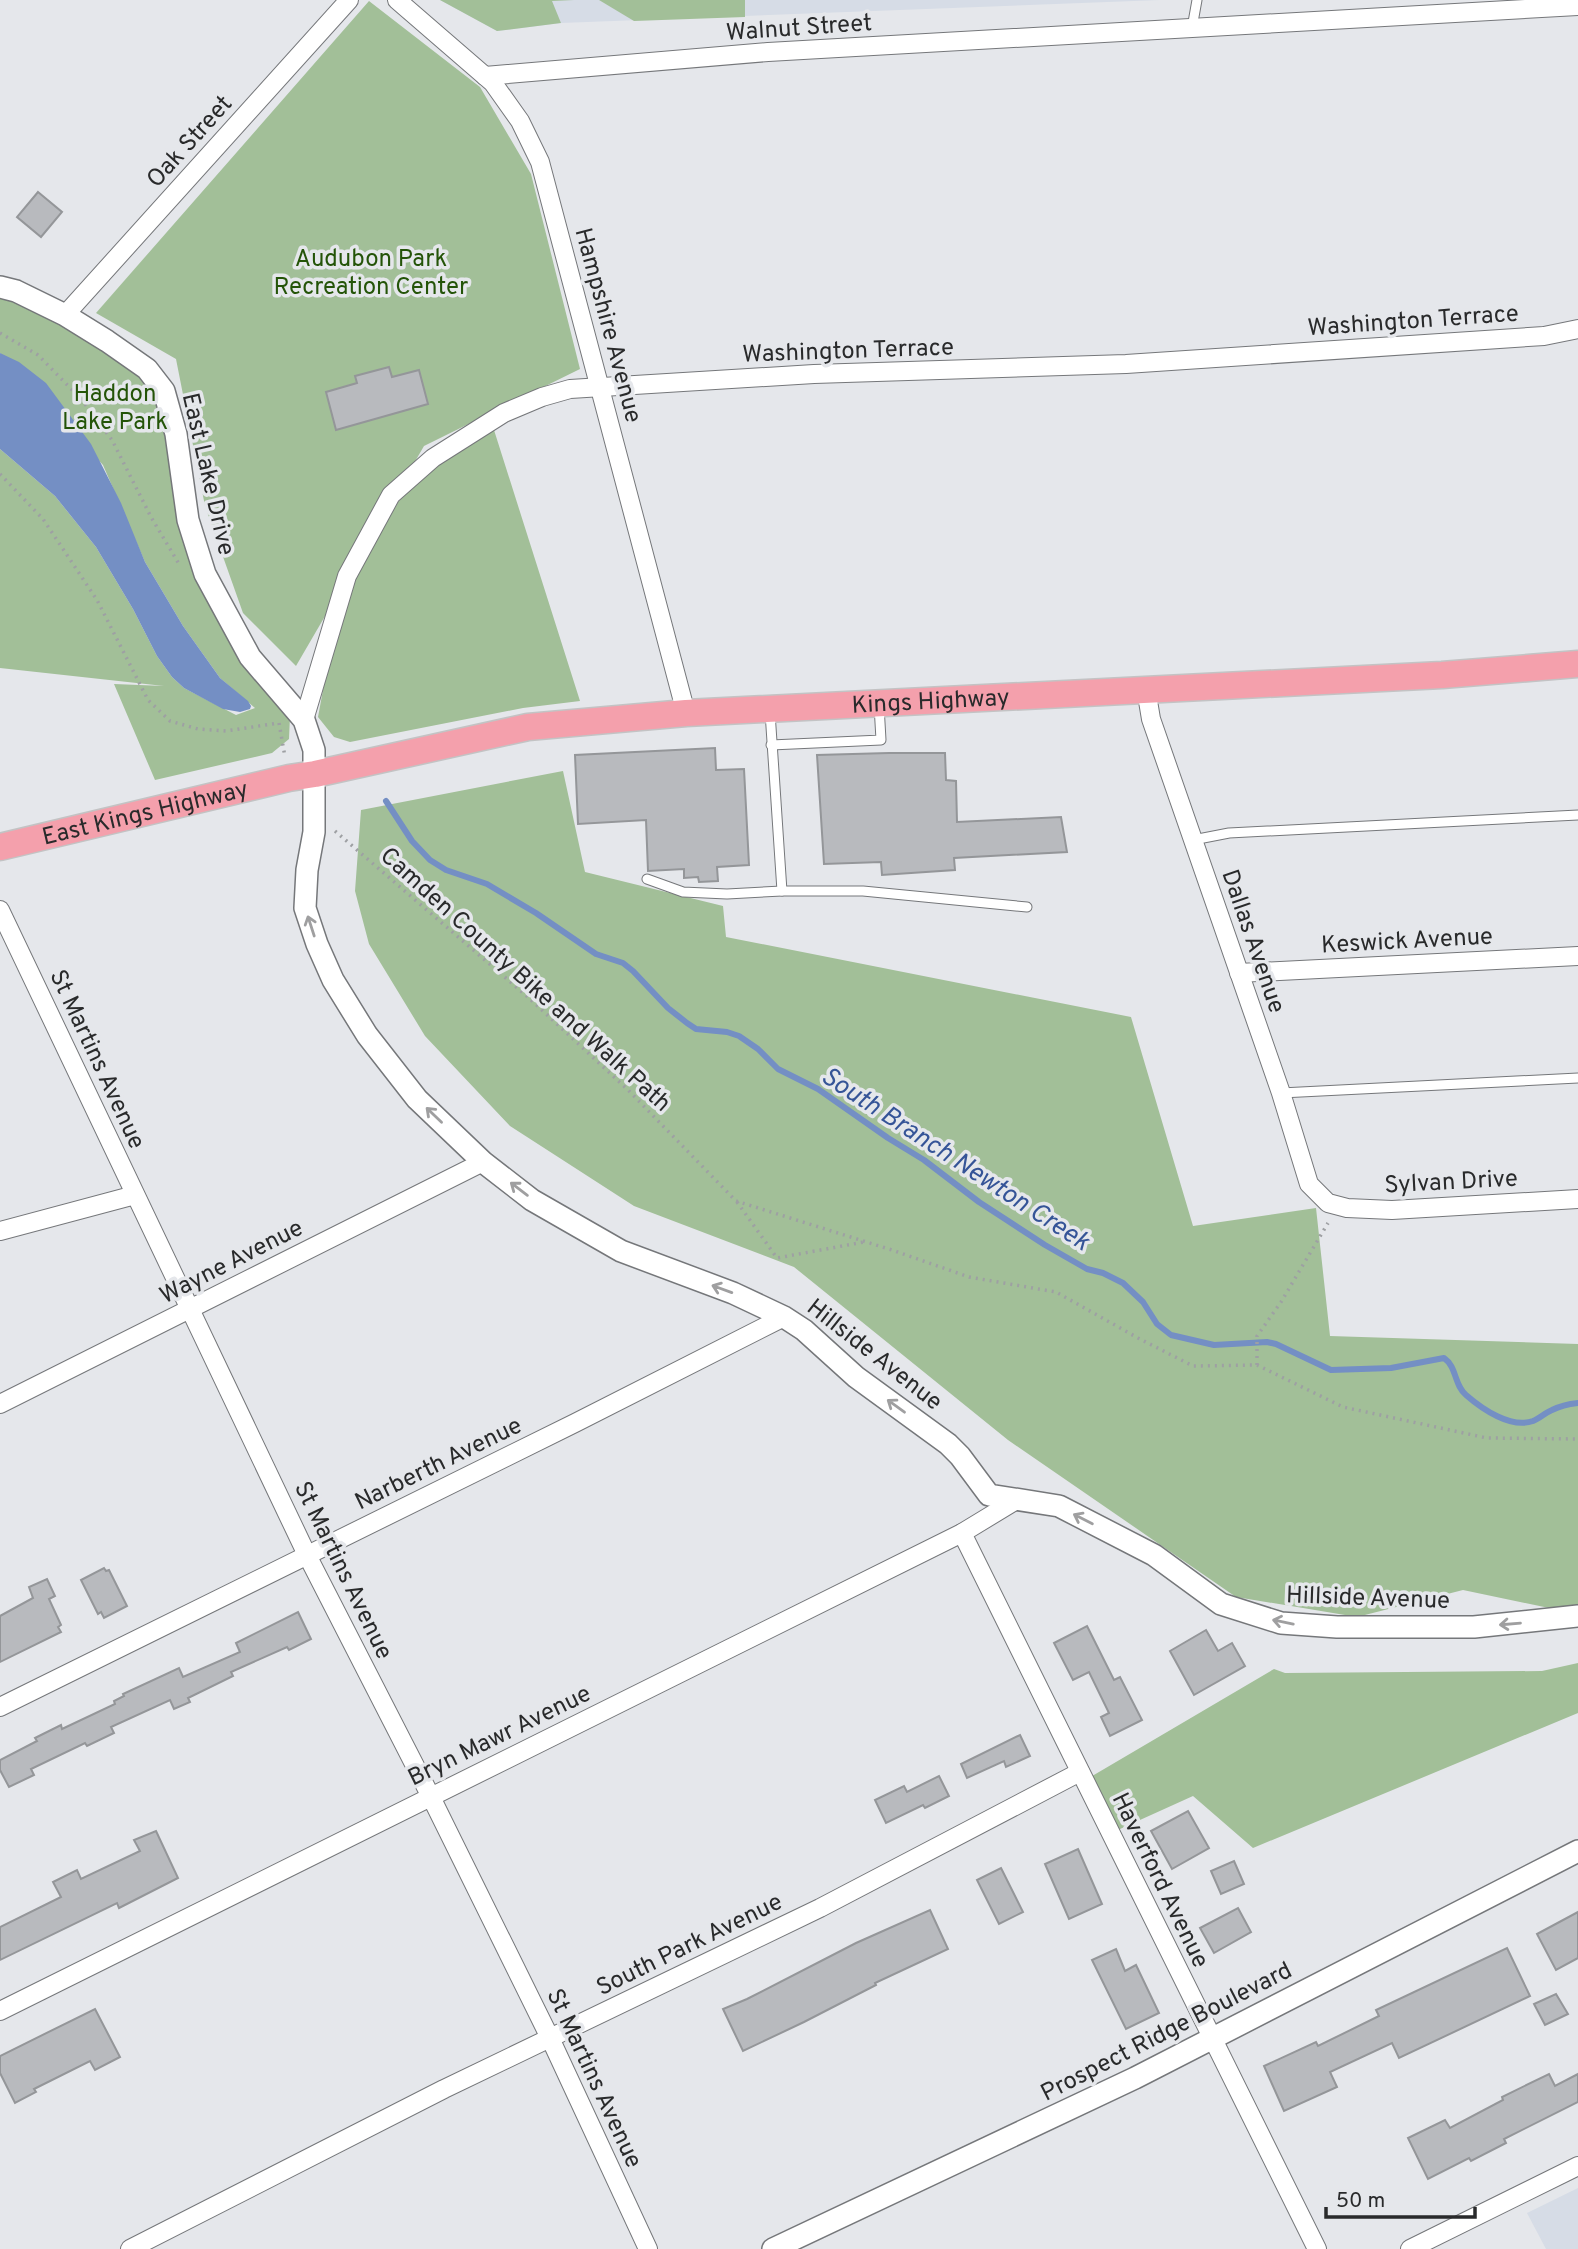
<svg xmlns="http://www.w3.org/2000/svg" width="1578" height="2249" viewBox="0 0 1578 2249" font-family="Overpass,sans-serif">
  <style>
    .built { fill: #d6dce6 }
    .green { fill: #a2bf98 }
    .water { fill: #748fc4 }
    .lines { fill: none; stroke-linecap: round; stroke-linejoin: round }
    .stream { stroke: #748fc4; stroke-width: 6 }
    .building { fill: #b8babe; stroke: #949699; stroke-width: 2 }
    .service-casing { stroke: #75777a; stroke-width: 11 }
    .minor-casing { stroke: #75777a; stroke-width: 20 }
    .tertiary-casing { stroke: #75777a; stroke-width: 24 }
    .primary-casing { stroke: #c3c3c4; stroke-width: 29 }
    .path { stroke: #9ea0a3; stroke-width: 3.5; stroke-dasharray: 2 5; stroke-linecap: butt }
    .service { stroke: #fff; stroke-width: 9 }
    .minor { stroke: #fff; stroke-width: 18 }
    .tertiary { stroke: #fff; stroke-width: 21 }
    .primary { stroke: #f4a0ac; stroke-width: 26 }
    .oneway { stroke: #9f9fa0 }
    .labels { text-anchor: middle; stroke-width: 7; stroke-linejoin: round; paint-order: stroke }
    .street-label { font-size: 24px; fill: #292a2b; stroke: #e5e7eb }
    .park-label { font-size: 24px; fill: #245408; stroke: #e5e7eb }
    .water-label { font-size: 26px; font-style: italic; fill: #355497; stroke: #e5e7eb }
  </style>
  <rect width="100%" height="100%" fill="#e5e7eb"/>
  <g class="built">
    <polygon points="440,0 1160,0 561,23 497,31"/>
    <polygon points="1578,2188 1578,2249 1546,2249 1527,2213"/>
  </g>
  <g class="green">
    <polygon points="440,0 574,0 552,1 561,23 497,31"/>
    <polygon points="599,0 745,0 745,17 634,21"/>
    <polygon points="369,1 480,87 531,174 580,369 424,446 296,666 243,613 205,506 176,359 96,313"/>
    <polygon points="0,293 57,322 142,373 160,394 184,524 290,716 289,739 272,753 155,780 114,684 164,686 0,668 0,449 55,496 96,547 133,609 157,656 172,677 184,688 236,715 255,708 220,678 183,626 145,562 103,465 0,353"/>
    <polygon points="494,430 580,701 523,708 350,742 334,737 318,717 328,663 353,582 398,502 437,463"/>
    <polygon points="563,771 585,872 723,906 726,937 1131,1017 1193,1226 1316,1208 1330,1336 1578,1344 1578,1614 1463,1590 1357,1617 1236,1597 1008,1440 794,1267 634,1206 510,1126 425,1036 369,944 355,891 361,810"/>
    <polygon points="1578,1663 1578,1713 1253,1848 1193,1796 1109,1834 1082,1782 1274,1669 1285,1673 1542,1671"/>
  </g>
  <polygon class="water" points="0,353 19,362 46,383 91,444 121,503 145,562 183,626 220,678 248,701 251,706 250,709 240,712 223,709 184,688 172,677 157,656 133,609 96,547 55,496 0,449"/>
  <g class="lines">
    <path class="stream" d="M 386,801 L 412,841 L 430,860 L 446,870 L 487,884 L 536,913 L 596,954 L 623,963 L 633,971 L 668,1008 L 687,1023 L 696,1029 L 727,1032 L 739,1036 L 758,1049 L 778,1069 L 818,1089 L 888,1138 L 924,1160 L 979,1202 L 1045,1245 L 1087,1269 L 1103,1273 L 1123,1283 L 1143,1302 L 1157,1324 L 1171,1335 L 1214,1345 L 1267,1342 L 1276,1344 L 1331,1370 L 1391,1368 L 1444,1358 C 1457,1367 1454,1385 1466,1395 C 1482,1409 1511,1429 1533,1421 C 1540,1418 1545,1413 1552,1410 C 1560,1406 1569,1404 1578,1403"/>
  </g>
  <g class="building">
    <polygon points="38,192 62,212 41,237 17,217"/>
    <polygon points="389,367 392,377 419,370 428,404 336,430 326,392 357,383 355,376"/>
    <polygon points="715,748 716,770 744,769 749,865 717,867 718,881 699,882 698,877 684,878 684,869 648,871 646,820 578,824 575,755"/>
    <polygon points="889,753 945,753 946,780 956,781 957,822 1061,817 1067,852 954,858 955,870 882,875 881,862 824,864 817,755"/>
    <polygon points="104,1568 106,1571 109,1570 127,1606 104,1618 101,1612 98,1614 81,1580"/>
    <polygon points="47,1579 55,1596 49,1599 61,1625 58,1627 61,1632 0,1662 0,1616 33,1598 29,1587"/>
    <polygon points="298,1612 311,1639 289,1650 287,1647 231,1672 233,1676 188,1698 190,1702 174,1709 170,1700 111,1727 114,1733 87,1746 85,1743 31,1769 34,1775 9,1787 0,1770 0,1760 37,1741 35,1738 61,1725 62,1729 115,1704 114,1701 124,1696 123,1694 179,1668 183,1677 240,1652 236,1643"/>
    <polygon points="1087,1626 1114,1680 1120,1677 1142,1720 1110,1736 1101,1717 1109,1713 1089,1672 1073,1680 1054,1643"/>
    <polygon points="1206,1630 1218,1651 1232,1643 1245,1666 1194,1695 1170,1651"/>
    <polygon points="1020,1735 1030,1756 1006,1767 1004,1761 967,1778 961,1764"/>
    <polygon points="939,1776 949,1796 925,1808 923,1805 886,1823 875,1800 904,1786 907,1792"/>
    <polygon points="1188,1811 1209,1848 1172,1869 1151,1831"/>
    <polygon points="156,1831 178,1878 119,1908 117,1903 0,1960 0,1927 61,1897 53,1882 77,1870 81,1879 140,1851 134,1840"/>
    <polygon points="1078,1849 1102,1904 1069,1919 1045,1864"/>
    <polygon points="1234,1861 1244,1884 1221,1894 1211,1871"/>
    <polygon points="1001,1868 1023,1912 999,1924 977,1880"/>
    <polygon points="1238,1908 1251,1932 1214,1953 1200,1928"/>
    <polygon points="930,1910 948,1949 875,1983 876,1985 804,2022 743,2051 723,2009 747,1999 856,1943"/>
    <polygon points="1578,1912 1578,1958 1556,1970 1537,1934"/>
    <polygon points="1507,1948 1530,1996 1399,2058 1392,2043 1330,2072 1337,2087 1284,2111 1264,2066 1316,2042 1318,2046 1379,2016 1376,2010"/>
    <polygon points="1116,1949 1125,1971 1136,1965 1159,2013 1126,2029 1092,1960"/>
    <polygon points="1556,1994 1568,2014 1545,2025 1534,2004"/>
    <polygon points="95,2009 120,2057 95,2070 90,2061 34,2089 36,2092 15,2103 0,2073 0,2056"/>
    <polygon points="1549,2074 1555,2086 1578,2074 1578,2102 1504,2139 1506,2143 1471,2161 1469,2158 1428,2179 1408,2138 1445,2120 1450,2128 1503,2100 1502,2097"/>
  </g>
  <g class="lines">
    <defs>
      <g id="service">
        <polyline points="1192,28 1197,0"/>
        <polyline points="770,712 782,891 863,891 1027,907"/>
        <polyline points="771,745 881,740 879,705"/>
        <polyline points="1193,840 1229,833 1578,815"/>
        <polyline points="647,879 683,892 727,894 782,891"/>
        <polyline points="1281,1093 1578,1078"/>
      </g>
      <g id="minor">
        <polyline points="397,0 493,83 520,121 540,162 686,713"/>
        <polyline points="485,76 768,52 1578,6"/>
        <polyline points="65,315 349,0"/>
        <polyline points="1146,689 1151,719 1281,1093 1309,1184 1328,1203 1347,1208 1392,1210 1578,1199"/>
        <polyline points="304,720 347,576 391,495 433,458 504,413 542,397 570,389 814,374 1126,364 1544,336 1578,329"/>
        <polyline points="0,910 307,1555 431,1797 550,2038 648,2249"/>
        <polyline points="1239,973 1578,956"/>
        <polyline points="0,1231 135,1195"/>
        <polyline points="0,1404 483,1162"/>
        <polyline points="962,1533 1317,2249"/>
        <polyline points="0,1707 575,1423 784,1317"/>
        <polyline points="0,2011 962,1533 1018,1499"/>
        <polyline points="130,2249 444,2089 820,1908 1080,1772"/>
        <polyline points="1410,2249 1578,2166"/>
      </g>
      <g id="tertiary">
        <polyline points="0,287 16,291 65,315 107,341 147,369 164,391 176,434 188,520 205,574 250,657 304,720 314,750 314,832 307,870 305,908 317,944 333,980 367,1035 417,1099 483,1162 532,1200 621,1251 733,1293 784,1317 804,1330 856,1377 948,1444 960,1456 989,1495 1059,1506 1154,1555 1221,1604 1281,1623 1337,1627 1474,1627 1578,1616"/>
        <polyline points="773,2249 1135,2078 1578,1851"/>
      </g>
      <g id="primary">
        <path id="s1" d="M 0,847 L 289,778 L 315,774 L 528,727 L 686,713 L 1442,675 L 1578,664"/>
      </g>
    </defs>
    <use href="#service" class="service-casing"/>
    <use href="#minor" class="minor-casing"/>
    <use href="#tertiary" class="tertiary-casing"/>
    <use href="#primary" class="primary-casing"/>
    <g class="path">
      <polyline points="0,333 38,355 82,400 112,440 151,517 179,564"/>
      <polyline points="0,474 43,519 97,600 148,700 170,721 198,729 226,731 279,723"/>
      <polyline points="279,723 285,757"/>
      <polyline points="335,831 529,998 628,1090 736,1201 892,1250 969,1277 1056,1292 1138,1338 1193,1366 1257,1365 1343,1407 1487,1438 1578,1439"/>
      <polyline points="737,1202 777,1258 864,1242"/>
      <polyline points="1257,1365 1257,1336 1281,1302 1328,1223"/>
    </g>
    <use href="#service" class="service"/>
    <use href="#minor" class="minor"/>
    <use href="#tertiary" class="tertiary"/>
    <use href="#primary" class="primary"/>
  </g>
  <defs><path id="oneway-shaft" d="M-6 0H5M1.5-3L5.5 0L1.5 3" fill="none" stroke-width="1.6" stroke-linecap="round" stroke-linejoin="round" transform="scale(1.75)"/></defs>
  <g class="oneway">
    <use href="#oneway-shaft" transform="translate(311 926) rotate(-108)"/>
    <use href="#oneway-shaft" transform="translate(434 1115) rotate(-136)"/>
    <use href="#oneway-shaft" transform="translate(519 1189) rotate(-143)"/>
    <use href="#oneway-shaft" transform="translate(722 1289) rotate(-160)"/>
    <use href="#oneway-shaft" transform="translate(896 1406) rotate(-144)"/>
    <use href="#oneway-shaft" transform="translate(1083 1519) rotate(-153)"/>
    <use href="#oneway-shaft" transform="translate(1283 1622) rotate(-168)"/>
    <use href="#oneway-shaft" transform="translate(1510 1624) rotate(175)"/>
  </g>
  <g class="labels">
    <g class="street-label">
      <text transform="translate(799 27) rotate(-4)" y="8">Walnut Street</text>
      <text transform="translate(189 141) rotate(-48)" y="8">Oak Street</text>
      <text transform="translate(1413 320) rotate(-4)" y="8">Washington Terrace</text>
      <text transform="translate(609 325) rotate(75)" y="8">Hampshire Avenue</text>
      <text transform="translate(848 350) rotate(-2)" y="8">Washington Terrace</text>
      <text transform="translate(209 474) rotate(77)" y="8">East Lake Drive</text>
      <text dy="8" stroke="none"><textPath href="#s1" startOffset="945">Kings Highway</textPath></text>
      <text dy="8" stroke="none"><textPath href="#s1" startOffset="149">East Kings Highway</textPath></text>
      <text transform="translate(1407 940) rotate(-3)" y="8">Keswick Avenue</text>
      <text transform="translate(1254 941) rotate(71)" y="8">Dallas Avenue</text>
      <text transform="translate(526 979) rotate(42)" y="8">Camden County Bike and Walk Path</text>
      <text transform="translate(98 1059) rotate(65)" y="8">St Martins Avenue</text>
      <text transform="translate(1451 1181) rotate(-3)" y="8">Sylvan Drive</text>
      <text transform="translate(231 1261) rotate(-27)" y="8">Wayne Avenue</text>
      <text transform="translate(875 1354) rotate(38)" y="8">Hillside Avenue</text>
      <text transform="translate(438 1463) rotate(-26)" y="8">Narberth Avenue</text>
      <text transform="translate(344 1570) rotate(64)" y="8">St Martins Avenue</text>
      <text transform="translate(1368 1597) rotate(2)" y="8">Hillside Avenue</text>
      <text transform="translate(499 1735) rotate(-26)" y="8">Bryn Mawr Avenue</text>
      <text transform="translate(1161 1880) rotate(64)" y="8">Haverford Avenue</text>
      <text transform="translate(689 1944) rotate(-26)" y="8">South Park Avenue</text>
      <text transform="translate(1166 2031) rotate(-27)" y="8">Prospect Ridge Boulevard</text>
      <text transform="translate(595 2078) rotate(65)" y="8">St Martins Avenue</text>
    </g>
    <g class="park-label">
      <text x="371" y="266">Audubon Park<tspan x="371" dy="28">Recreation Center</tspan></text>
      <text x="115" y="401">Haddon<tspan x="115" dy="28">Lake Park</tspan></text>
    </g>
    <g class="water-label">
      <text transform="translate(956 1158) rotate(33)" y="9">South Branch Newton Creek</text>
    </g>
  </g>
  <path d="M1326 2207v10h149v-10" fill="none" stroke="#292a2b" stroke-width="3.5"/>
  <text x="1336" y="2207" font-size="21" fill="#292a2b" stroke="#e5e7eb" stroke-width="5" paint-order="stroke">50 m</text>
</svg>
